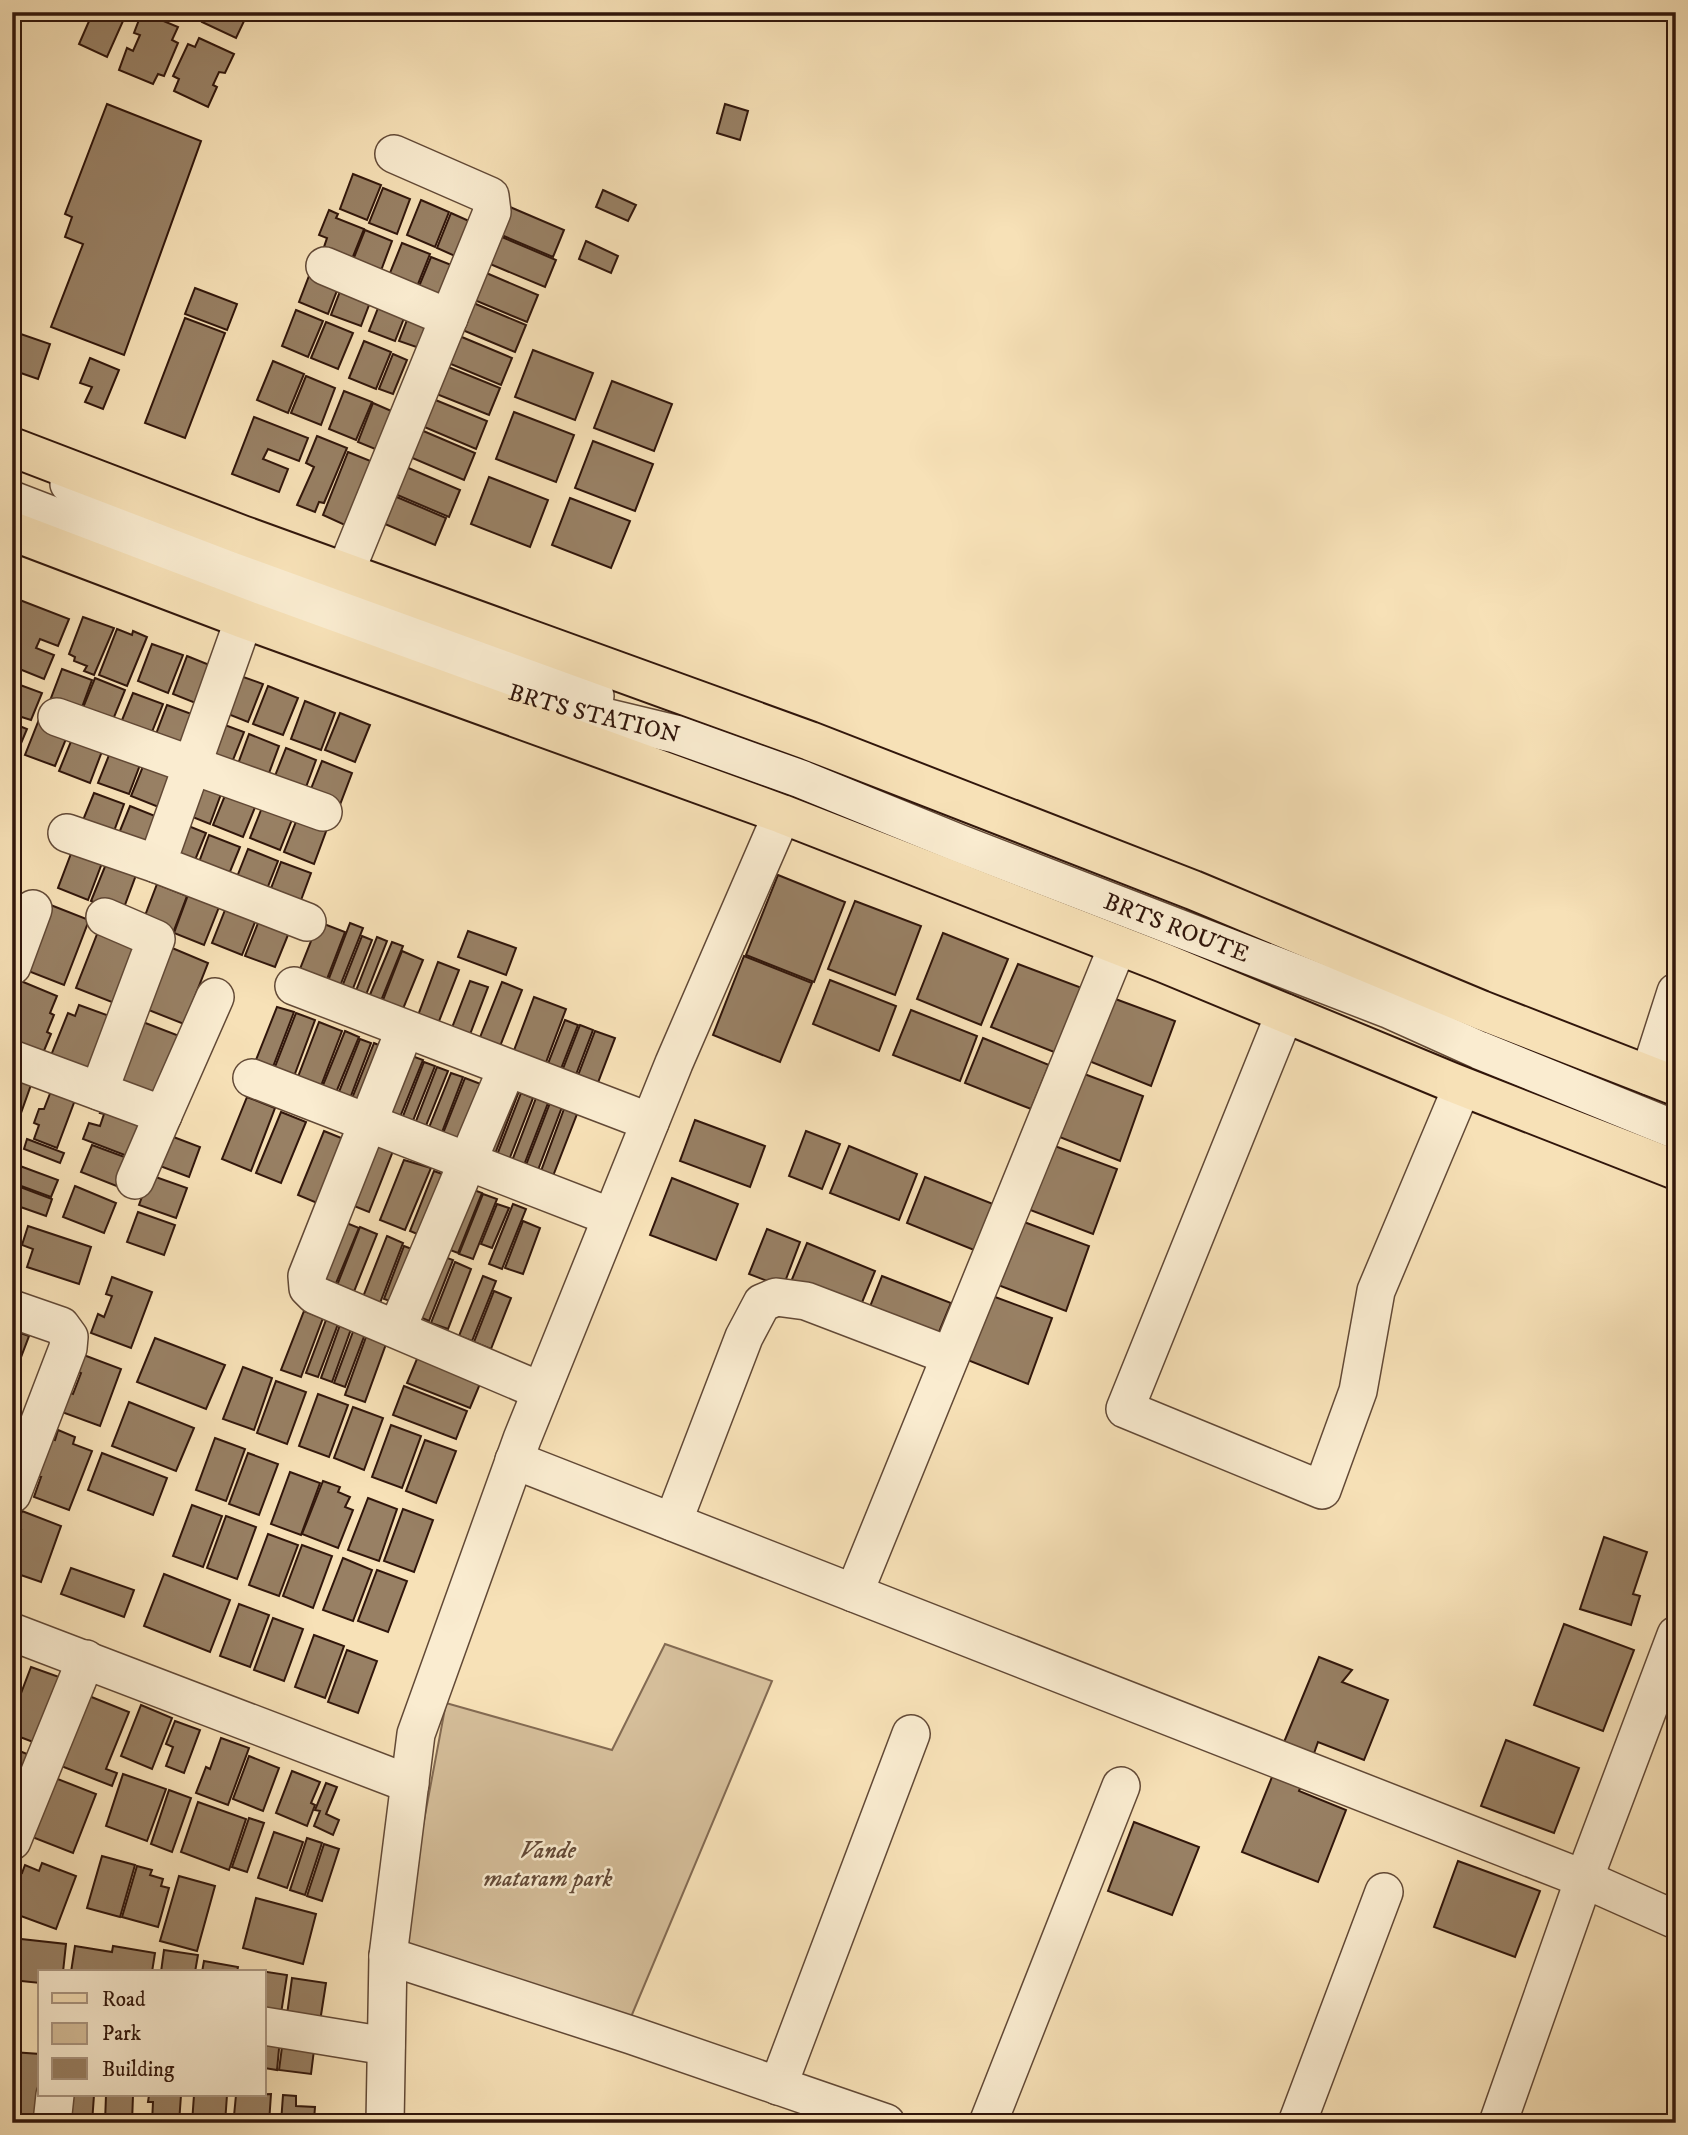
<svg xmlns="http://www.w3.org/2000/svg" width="1688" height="2135" viewBox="0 0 1688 2135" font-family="'IM FELL DW Pica',serif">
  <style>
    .green { fill: #d5be9a; stroke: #836a52; stroke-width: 2 }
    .building { fill: #988064; stroke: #31160b; stroke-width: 2 }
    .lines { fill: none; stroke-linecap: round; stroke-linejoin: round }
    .minor-casing { stroke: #624936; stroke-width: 40 }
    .major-casing { stroke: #31160b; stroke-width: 42 }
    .minor { stroke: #faecd0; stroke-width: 37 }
    .major { stroke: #f7e1b7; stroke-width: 38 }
    .labels { text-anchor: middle; stroke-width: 5; stroke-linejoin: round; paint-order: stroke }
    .street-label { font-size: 24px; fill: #31160b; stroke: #faecd0 }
    .park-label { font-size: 24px; font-style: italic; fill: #624836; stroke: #faecd0 }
  </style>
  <rect width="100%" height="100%" fill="#f7e1b7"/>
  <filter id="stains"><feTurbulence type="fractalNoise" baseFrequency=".00286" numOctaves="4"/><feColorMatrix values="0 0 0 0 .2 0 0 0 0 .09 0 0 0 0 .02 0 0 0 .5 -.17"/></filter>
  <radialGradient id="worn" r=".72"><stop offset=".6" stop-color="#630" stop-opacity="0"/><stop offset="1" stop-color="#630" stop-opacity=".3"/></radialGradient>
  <polygon class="green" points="665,1644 772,1681 631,2017 399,1954 446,1703 612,1750"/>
  <g class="building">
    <polygon points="93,12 127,12 107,57 79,44"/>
    <polygon points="142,12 178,27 172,40 178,43 164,76 158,74 153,84 119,70 127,48 133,51 140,35 134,33"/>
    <polygon points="207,12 243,12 241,17 245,19 236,38 202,22"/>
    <polygon points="199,38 234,54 225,73 219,72 213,85 217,87 208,107 174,91 179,79 173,76 188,44 195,47"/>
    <polygon points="107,104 201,141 124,355 51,327 83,244 65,237 72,217 65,214"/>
    <polygon points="725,104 748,111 740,140 717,133"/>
    <polygon points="353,174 381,185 367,220 340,209"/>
    <polygon points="383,188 410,199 397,234 369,223"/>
    <polygon points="603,190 636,205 628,221 596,207"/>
    <polygon points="421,200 449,212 435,247 407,235"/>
    <polygon points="510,207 564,230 553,257 499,234"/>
    <polygon points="329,210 338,214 336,218 364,229 350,264 322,253 327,238 319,235"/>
    <polygon points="451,213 478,225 464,260 437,248"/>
    <polygon points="365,230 392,241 379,276 351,265"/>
    <polygon points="502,237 556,260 545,287 490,264"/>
    <polygon points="586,241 618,256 611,273 579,259"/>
    <polygon points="402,243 430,254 416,289 388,278"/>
    <polygon points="431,257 459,268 446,299 415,296"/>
    <polygon points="312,268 341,280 328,314 299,302"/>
    <polygon points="484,272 538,295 527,322 472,299"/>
    <polygon points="344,281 374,292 361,326 331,315"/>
    <polygon points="195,288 237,304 227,330 185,314"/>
    <polygon points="382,298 408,308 395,341 369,331"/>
    <polygon points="471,302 526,325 515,352 460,329"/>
    <polygon points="412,307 438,317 425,350 399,341"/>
    <polygon points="296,310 323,321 308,357 282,346"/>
    <polygon points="185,318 225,333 185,438 145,423"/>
    <polygon points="326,322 353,333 338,369 311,358"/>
    <polygon points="12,331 50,344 38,379 12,370"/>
    <polygon points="457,335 512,358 501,385 446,362"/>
    <polygon points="364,341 391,352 376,389 349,378"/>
    <polygon points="533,350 593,373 575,420 515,397"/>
    <polygon points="393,354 407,360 393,394 379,389"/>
    <polygon points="90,358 119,370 103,409 85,402 92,387 80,383"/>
    <polygon points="273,361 304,374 288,413 257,400"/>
    <polygon points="446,366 500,388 489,415 434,393"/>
    <polygon points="306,376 335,388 321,425 291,413"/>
    <polygon points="612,381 672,404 654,451 594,428"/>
    <polygon points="344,391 372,402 356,440 329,429"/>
    <polygon points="433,399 487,421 476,449 422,426"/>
    <polygon points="373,403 396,413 380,451 358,442"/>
    <polygon points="514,412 574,435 556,482 496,459"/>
    <polygon points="254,417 308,438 299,461 268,449 263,459 288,469 279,492 232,474"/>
    <polygon points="421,430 475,453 464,480 410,457"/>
    <polygon points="317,436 347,448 324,503 319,502 315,512 297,505 314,467 306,463"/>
    <polygon points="593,441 653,464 635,511 575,488"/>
    <polygon points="348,452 373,462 347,526 323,515"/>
    <polygon points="406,467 460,490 449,517 395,494"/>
    <polygon points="489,477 548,500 530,547 471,524"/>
    <polygon points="392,495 446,518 435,545 380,522"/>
    <polygon points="570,498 630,521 611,568 552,545"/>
    <polygon points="12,597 69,619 58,646 40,639 36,648 54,655 44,679 12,666 12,636 14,631 12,630"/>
    <polygon points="83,617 114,628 94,675 84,671 87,666 74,661 75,657 69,654"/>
    <polygon points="117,629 132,635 133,631 147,637 127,686 99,675"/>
    <polygon points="152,644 183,655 168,693 138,681"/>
    <polygon points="187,656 217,668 203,706 173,694"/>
    <polygon points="62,669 92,680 78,718 48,706"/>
    <polygon points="232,673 263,684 248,722 218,710"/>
    <polygon points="95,678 125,690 110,727 80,715"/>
    <polygon points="12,682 42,693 31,720 12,714"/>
    <polygon points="268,686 298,698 283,735 253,724"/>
    <polygon points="133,693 163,704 148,742 118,730"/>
    <polygon points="305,701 335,713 321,750 291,739"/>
    <polygon points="167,705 197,716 183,754 153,742"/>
    <polygon points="340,713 370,725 355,762 325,750"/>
    <polygon points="40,717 70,729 55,766 25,755"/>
    <polygon points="214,721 244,732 229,770 199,758"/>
    <polygon points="12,723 27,729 17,753 12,751"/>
    <polygon points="74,734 104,746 90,783 59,771"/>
    <polygon points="249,734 279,746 265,784 235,772"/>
    <polygon points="113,745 143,757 129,794 98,783"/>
    <polygon points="286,748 316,760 302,798 271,786"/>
    <polygon points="146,759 176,771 161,808 131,796"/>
    <polygon points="322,761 352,773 338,810 307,799"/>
    <polygon points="194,774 224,786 210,824 180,812"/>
    <polygon points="228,788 258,800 243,837 213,825"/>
    <polygon points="94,793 124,804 110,842 79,830"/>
    <polygon points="265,800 295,812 280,850 250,838"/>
    <polygon points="130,806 160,818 146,855 115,843"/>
    <polygon points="299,814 328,826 314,864 284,852"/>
    <polygon points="176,821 206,833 191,870 161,858"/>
    <polygon points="209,835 240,847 225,884 195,873"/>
    <polygon points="248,849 278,861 263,899 233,887"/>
    <polygon points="72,851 102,863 88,900 58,888"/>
    <polygon points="281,862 311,873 297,911 267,899"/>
    <polygon points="106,864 136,875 122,913 91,901"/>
    <polygon points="778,875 845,902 814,982 746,955"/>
    <polygon points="157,884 187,896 173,933 143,921"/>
    <polygon points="188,895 219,907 204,945 174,933"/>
    <polygon points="855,901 921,926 895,995 828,969"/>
    <polygon points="43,902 89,920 64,985 18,967"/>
    <polygon points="227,905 257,917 242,955 212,943"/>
    <polygon points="260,918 290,930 275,967 245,956"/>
    <polygon points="311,919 345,932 327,979 300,969 313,936"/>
    <polygon points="350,923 363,928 340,986 328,981"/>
    <polygon points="101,924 147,941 122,1006 76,988"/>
    <polygon points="468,931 516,948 506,975 458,957"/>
    <polygon points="943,933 1008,959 981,1025 917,999"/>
    <polygon points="362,936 372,940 350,996 340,992"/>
    <polygon points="377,937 387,941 362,1005 352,1001"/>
    <polygon points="392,942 403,946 376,1013 364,1009"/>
    <polygon points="165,945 208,963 184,1024 141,1007"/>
    <polygon points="402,951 423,960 398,1021 378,1013"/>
    <polygon points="744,956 812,983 780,1062 713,1035"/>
    <polygon points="438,962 459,970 434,1034 414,1026"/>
    <polygon points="1018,964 1082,988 1059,1054 991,1027"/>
    <polygon points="16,979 57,996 50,1013 54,1015 47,1032 51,1034 38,1065 12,1055 12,988"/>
    <polygon points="830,980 896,1006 879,1051 813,1024"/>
    <polygon points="470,981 488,987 466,1045 448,1038"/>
    <polygon points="502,982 522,990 495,1059 475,1050"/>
    <polygon points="534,997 566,1009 542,1073 510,1061"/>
    <polygon points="1110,997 1175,1021 1151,1086 1084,1059"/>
    <polygon points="79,1005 115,1018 92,1079 48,1063 68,1013 75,1016"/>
    <polygon points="277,1007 294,1012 271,1072 254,1065"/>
    <polygon points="911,1010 977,1036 960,1081 893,1055"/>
    <polygon points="296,1013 315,1020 293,1079 273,1072"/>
    <polygon points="135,1019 182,1037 157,1102 111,1084"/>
    <polygon points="565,1020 578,1025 557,1079 544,1074"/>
    <polygon points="319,1022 342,1031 319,1091 296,1082"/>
    <polygon points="580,1025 593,1030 572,1085 559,1079"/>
    <polygon points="345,1031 359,1037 335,1095 321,1090"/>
    <polygon points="595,1031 615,1038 594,1093 574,1086"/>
    <polygon points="983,1038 1049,1065 1031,1109 965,1083"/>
    <polygon points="360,1039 371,1043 349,1101 337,1097"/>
    <polygon points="374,1043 392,1051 370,1109 351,1101"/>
    <polygon points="404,1053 423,1060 398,1122 380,1115"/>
    <polygon points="424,1062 435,1066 410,1128 400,1124"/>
    <polygon points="437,1067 448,1071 423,1133 413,1129"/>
    <polygon points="1079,1072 1143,1096 1120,1161 1052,1134"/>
    <polygon points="451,1073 463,1077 439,1140 426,1135"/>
    <polygon points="12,1074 32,1082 21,1113 12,1110"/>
    <polygon points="465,1078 486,1086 464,1144 442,1136"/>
    <polygon points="507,1087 519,1091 495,1154 483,1149"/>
    <polygon points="51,1091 75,1100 57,1148 34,1139 39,1125 34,1123 39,1109 44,1109"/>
    <polygon points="521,1093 533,1098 509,1160 497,1155"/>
    <polygon points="247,1097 275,1108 251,1171 222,1159"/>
    <polygon points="536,1098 548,1103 524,1165 512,1161"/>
    <polygon points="550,1103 562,1107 538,1170 526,1165"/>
    <polygon points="103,1107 149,1125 135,1159 83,1139 89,1123 100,1126 104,1114 100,1113"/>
    <polygon points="564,1109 577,1114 553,1176 541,1171"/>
    <polygon points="281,1112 306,1122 281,1183 256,1173"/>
    <polygon points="695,1120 765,1146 750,1187 680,1161"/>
    <polygon points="324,1131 356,1144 329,1208 298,1195"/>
    <polygon points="806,1131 840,1144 822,1189 789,1176"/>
    <polygon points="163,1133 200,1147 189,1177 152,1163"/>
    <polygon points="27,1139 64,1153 60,1163 24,1149"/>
    <polygon points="374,1143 393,1151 369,1212 349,1204"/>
    <polygon points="92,1145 130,1159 119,1187 81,1172"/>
    <polygon points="1052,1145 1117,1169 1093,1234 1025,1208"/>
    <polygon points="849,1146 917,1174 899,1220 830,1193"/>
    <polygon points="404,1160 431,1168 405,1230 380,1220"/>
    <polygon points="20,1166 58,1180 51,1197 13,1183"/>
    <polygon points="434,1171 453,1178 429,1239 410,1231"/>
    <polygon points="150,1175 187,1188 176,1218 139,1205"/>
    <polygon points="925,1177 993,1204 974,1250 907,1223"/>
    <polygon points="672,1178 738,1204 716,1260 650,1235"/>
    <polygon points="15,1185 52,1199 46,1216 12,1204"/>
    <polygon points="75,1186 116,1203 104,1233 63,1217"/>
    <polygon points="466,1187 482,1193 458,1253 442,1247"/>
    <polygon points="483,1194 497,1199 473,1259 459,1254"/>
    <polygon points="497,1204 509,1208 492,1248 481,1244"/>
    <polygon points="513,1204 526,1209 502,1269 489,1264"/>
    <polygon points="138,1212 175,1225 164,1255 127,1242"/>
    <polygon points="339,1220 359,1228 334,1288 315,1280"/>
    <polygon points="523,1221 540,1228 523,1274 505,1268"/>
    <polygon points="1024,1222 1089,1246 1066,1311 998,1285"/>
    <polygon points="28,1226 91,1247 79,1284 27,1267 33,1249 22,1245"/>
    <polygon points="360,1227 377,1234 353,1294 336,1288"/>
    <polygon points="767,1229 800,1242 783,1287 749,1274"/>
    <polygon points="387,1236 403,1243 380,1303 363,1297"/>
    <polygon points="807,1243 875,1271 856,1317 788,1289"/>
    <polygon points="404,1246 417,1251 396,1303 384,1299"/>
    <polygon points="436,1254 453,1260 429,1321 413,1314"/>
    <polygon points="455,1262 471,1269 448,1329 431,1323"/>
    <polygon points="483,1276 496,1281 472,1341 459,1336"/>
    <polygon points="882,1276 951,1303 932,1349 864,1322"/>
    <polygon points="112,1277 152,1292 131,1348 91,1333 98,1314 104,1317 112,1296 106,1294"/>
    <polygon points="494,1291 511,1298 491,1349 474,1342"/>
    <polygon points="987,1294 1052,1318 1028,1384 960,1357"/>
    <polygon points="304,1311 323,1318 301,1377 281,1370"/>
    <polygon points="326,1320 338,1324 318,1377 306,1373"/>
    <polygon points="340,1325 351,1329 332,1382 321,1378"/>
    <polygon points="354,1329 365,1334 345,1387 334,1383"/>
    <polygon points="12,1330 29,1336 12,1381"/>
    <polygon points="366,1337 386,1344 365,1402 345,1395"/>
    <polygon points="155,1338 225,1365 206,1409 137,1382"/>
    <polygon points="81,1354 121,1369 100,1426 59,1411 66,1391 73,1394 81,1373 75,1371"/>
    <polygon points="419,1354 482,1379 470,1408 407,1383"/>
    <polygon points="243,1367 272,1378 254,1430 223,1419"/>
    <polygon points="276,1381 306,1392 287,1444 257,1433"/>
    <polygon points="404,1386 467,1411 456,1439 393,1415"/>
    <polygon points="318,1394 348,1405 329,1457 299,1446"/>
    <polygon points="129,1402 194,1428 176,1471 112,1446"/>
    <polygon points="353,1407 383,1418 364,1470 334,1458"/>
    <polygon points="391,1425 421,1436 402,1488 372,1477"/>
    <polygon points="58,1430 75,1437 73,1444 92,1451 69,1510 34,1497 41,1477 36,1477 51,1439 55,1440"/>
    <polygon points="215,1438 245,1449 226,1501 196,1490"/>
    <polygon points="425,1440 456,1451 436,1503 406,1491"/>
    <polygon points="102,1453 167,1478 153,1515 88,1490"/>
    <polygon points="248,1453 278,1464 259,1515 229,1504"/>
    <polygon points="290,1472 320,1483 301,1535 271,1524"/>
    <polygon points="323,1481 340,1487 338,1492 350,1497 345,1507 353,1510 338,1548 302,1534"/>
    <polygon points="368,1498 397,1509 379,1561 348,1550"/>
    <polygon points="192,1505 222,1516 203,1567 173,1556"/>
    <polygon points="403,1509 433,1520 414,1572 384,1561"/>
    <polygon points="22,1511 61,1526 41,1582 12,1572 12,1550 14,1551 21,1530 16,1528"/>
    <polygon points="226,1516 256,1527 237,1579 207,1568"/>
    <polygon points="268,1534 298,1545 279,1596 249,1585"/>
    <polygon points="1604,1537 1647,1552 1633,1594 1640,1596 1631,1625 1580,1609"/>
    <polygon points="302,1545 332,1556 313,1608 283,1596"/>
    <polygon points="343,1558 372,1570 353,1621 323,1610"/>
    <polygon points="71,1568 134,1590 124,1617 61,1594"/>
    <polygon points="377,1570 407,1581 388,1632 358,1621"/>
    <polygon points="164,1574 230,1600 210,1652 144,1626"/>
    <polygon points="239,1604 269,1615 250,1667 220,1656"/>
    <polygon points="273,1618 303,1629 284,1681 254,1670"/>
    <polygon points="1564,1624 1634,1650 1603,1731 1534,1705"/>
    <polygon points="314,1635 344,1646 325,1698 295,1687"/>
    <polygon points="347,1650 377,1661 358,1713 328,1702"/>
    <polygon points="1319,1657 1352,1670 1342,1682 1388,1700 1364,1760 1318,1742 1312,1759 1282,1747"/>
    <polygon points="31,1667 73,1682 49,1748 12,1734 12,1717"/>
    <polygon points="84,1694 129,1712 106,1769 117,1773 112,1786 56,1764"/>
    <polygon points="141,1705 172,1718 152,1769 121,1756"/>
    <polygon points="175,1721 200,1730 184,1773 166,1766 173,1747 166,1744"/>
    <polygon points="221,1738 249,1748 228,1805 196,1793 206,1767 210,1769"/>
    <polygon points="1506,1740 1579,1768 1554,1833 1481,1806"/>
    <polygon points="12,1748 37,1758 12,1821"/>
    <polygon points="249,1756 279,1768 263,1811 233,1799"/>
    <polygon points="292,1771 320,1782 311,1803 315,1805 307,1826 276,1813"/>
    <polygon points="1274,1772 1302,1783 1299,1791 1346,1810 1318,1882 1242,1852"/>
    <polygon points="123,1774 166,1789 147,1841 106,1826"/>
    <polygon points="50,1776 96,1794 73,1853 27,1835"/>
    <polygon points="326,1783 337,1787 326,1814 339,1820 333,1835 314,1826 320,1811 315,1810"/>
    <polygon points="169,1790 191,1798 172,1852 151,1844"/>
    <polygon points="198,1802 246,1819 229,1870 181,1852"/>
    <polygon points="249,1818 264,1823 247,1872 232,1867"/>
    <polygon points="1134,1822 1199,1847 1172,1915 1108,1891"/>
    <polygon points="274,1832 303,1842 287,1888 258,1878"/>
    <polygon points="307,1838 322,1843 305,1895 290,1890"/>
    <polygon points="324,1844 339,1849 322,1901 307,1896"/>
    <polygon points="102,1856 135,1865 120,1917 87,1908"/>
    <polygon points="1458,1861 1540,1891 1515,1957 1434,1927"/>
    <polygon points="42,1863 76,1876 56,1929 21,1916 18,1923 12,1921 12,1870 22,1873 25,1865 39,1871"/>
    <polygon points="137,1866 152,1870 150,1875 163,1879 161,1886 169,1888 158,1927 122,1917"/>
    <polygon points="179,1876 215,1886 197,1951 160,1941"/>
    <polygon points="256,1898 316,1914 303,1964 243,1948"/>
    <polygon points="12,1938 66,1944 63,1972 40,1972 40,1983 12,1980"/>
    <polygon points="75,1946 112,1952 113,1946 155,1953 152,1972 71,1972"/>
    <polygon points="164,1950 198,1955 195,1972 161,1972"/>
    <polygon points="204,1961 238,1967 237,1972 202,1972"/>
    <polygon points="254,1970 287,1975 280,2020 264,2017 264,1972 253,1972"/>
    <polygon points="292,1978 326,1983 319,2028 286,2022"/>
    <polygon points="264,2037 280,2038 277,2070 264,2068"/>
    <polygon points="283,2039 315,2042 311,2074 279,2070"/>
    <polygon points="12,2052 40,2054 39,2123 12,2123"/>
    <polygon points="271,2094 269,2123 240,2123 240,2116 234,2116 236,2095"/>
    <polygon points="60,2095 94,2095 92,2123 59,2123"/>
    <polygon points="106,2095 139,2095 133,2095 132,2123 105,2123"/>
    <polygon points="149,2095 181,2095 179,2123 152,2123 153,2102 148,2102"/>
    <polygon points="194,2095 227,2095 225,2123 192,2123"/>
    <polygon points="283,2095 296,2096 296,2106 315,2107 314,2120 306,2123 281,2123"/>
  </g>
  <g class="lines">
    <defs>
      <g id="minor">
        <polyline points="325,266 449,318"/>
        <polyline points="69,484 157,528 469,642 595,696"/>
        <path id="s1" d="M 12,500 L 111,538 L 225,589 L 461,677 L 571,709 L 675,734 L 801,779 L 958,843 L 1388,1009 L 1479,1050 L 1676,1130"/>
        <polyline points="345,573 492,212 490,196 394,154"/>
        <polyline points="244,619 157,864 307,922"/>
        <polyline points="57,717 323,812"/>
        <polyline points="67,833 157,864"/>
        <polyline points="12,966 33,909"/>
        <polyline points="294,986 650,1122"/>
        <polyline points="1285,1013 1125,1409 1322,1490 1358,1391 1376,1291 1462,1087"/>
        <polyline points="405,1029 307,1276 308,1288 315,1295 541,1391"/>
        <polyline points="12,1059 163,1115 135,1180"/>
        <polyline points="1649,1076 1676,992"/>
        <polyline points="252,1078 611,1217"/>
        <polyline points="99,1091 156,939 105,917"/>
        <polyline points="163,1115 215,997"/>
        <polyline points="12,1309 61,1326 69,1337 68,1348 12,1494"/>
        <polyline points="397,1329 507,1068"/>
        <polyline points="514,1460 1584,1879 1676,1920"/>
        <polyline points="673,1522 744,1337 762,1303 776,1297 806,1301 950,1356"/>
        <polyline points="854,1593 1118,945"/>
        <polyline points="12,1632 410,1784"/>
        <polyline points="12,1841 86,1659"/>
        <polyline points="388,1956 631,2035 886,2123"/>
        <polyline points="264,2026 386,2046"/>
        <polyline points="778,2086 911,1734"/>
        <polyline points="52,2123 55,2095"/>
        <polyline points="385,2123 388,1956 416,1734 522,1439 674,1063 782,814"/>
        <polyline points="988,2123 1121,1786"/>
        <polyline points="1297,2123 1384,1892"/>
        <polyline points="1498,2123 1584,1879 1676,1635"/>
      </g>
      <g id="major">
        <polyline points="12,447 242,535 810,741 1193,890 1481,1010 1676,1086"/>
        <polyline points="12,531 244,619 782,814 1164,963 1451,1082 1676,1170"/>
      </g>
    </defs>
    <use href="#minor" class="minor-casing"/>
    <use href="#major" class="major-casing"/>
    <use href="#minor" class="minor"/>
    <use href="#major" class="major"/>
  </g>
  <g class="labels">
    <g class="street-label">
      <text dy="8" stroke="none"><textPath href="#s1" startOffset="621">BRTS STATION</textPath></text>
      <text dy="8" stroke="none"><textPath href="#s1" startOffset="1242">BRTS ROUTE</textPath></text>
    </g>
    <g class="park-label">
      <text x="548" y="1858">Vande<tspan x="548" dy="28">mataram park</tspan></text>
    </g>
  </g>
  <rect width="1688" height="2135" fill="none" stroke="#f7e1b7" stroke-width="42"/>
  <rect x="14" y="14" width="1660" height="2107" fill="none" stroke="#31160b" stroke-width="3.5"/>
  <rect x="21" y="21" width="1646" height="2093" fill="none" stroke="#31160b" stroke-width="2"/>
  <rect x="38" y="1970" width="228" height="126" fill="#faecd0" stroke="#aa9681" stroke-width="2"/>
  <rect x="52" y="1993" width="35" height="10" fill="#f7e1b7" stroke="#aa9681" stroke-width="2"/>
  <text x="102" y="2006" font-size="21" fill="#31160b">Road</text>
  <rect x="52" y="2023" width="35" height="21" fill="#d5be9a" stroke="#aa9681" stroke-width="2"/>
  <text x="102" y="2040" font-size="21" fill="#31160b">Park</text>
  <rect x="52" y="2058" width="35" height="21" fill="#988064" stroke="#aa9681" stroke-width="2"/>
  <text x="102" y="2076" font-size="21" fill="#31160b">Building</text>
  <rect width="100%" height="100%" filter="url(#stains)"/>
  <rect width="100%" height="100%" fill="url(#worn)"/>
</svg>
